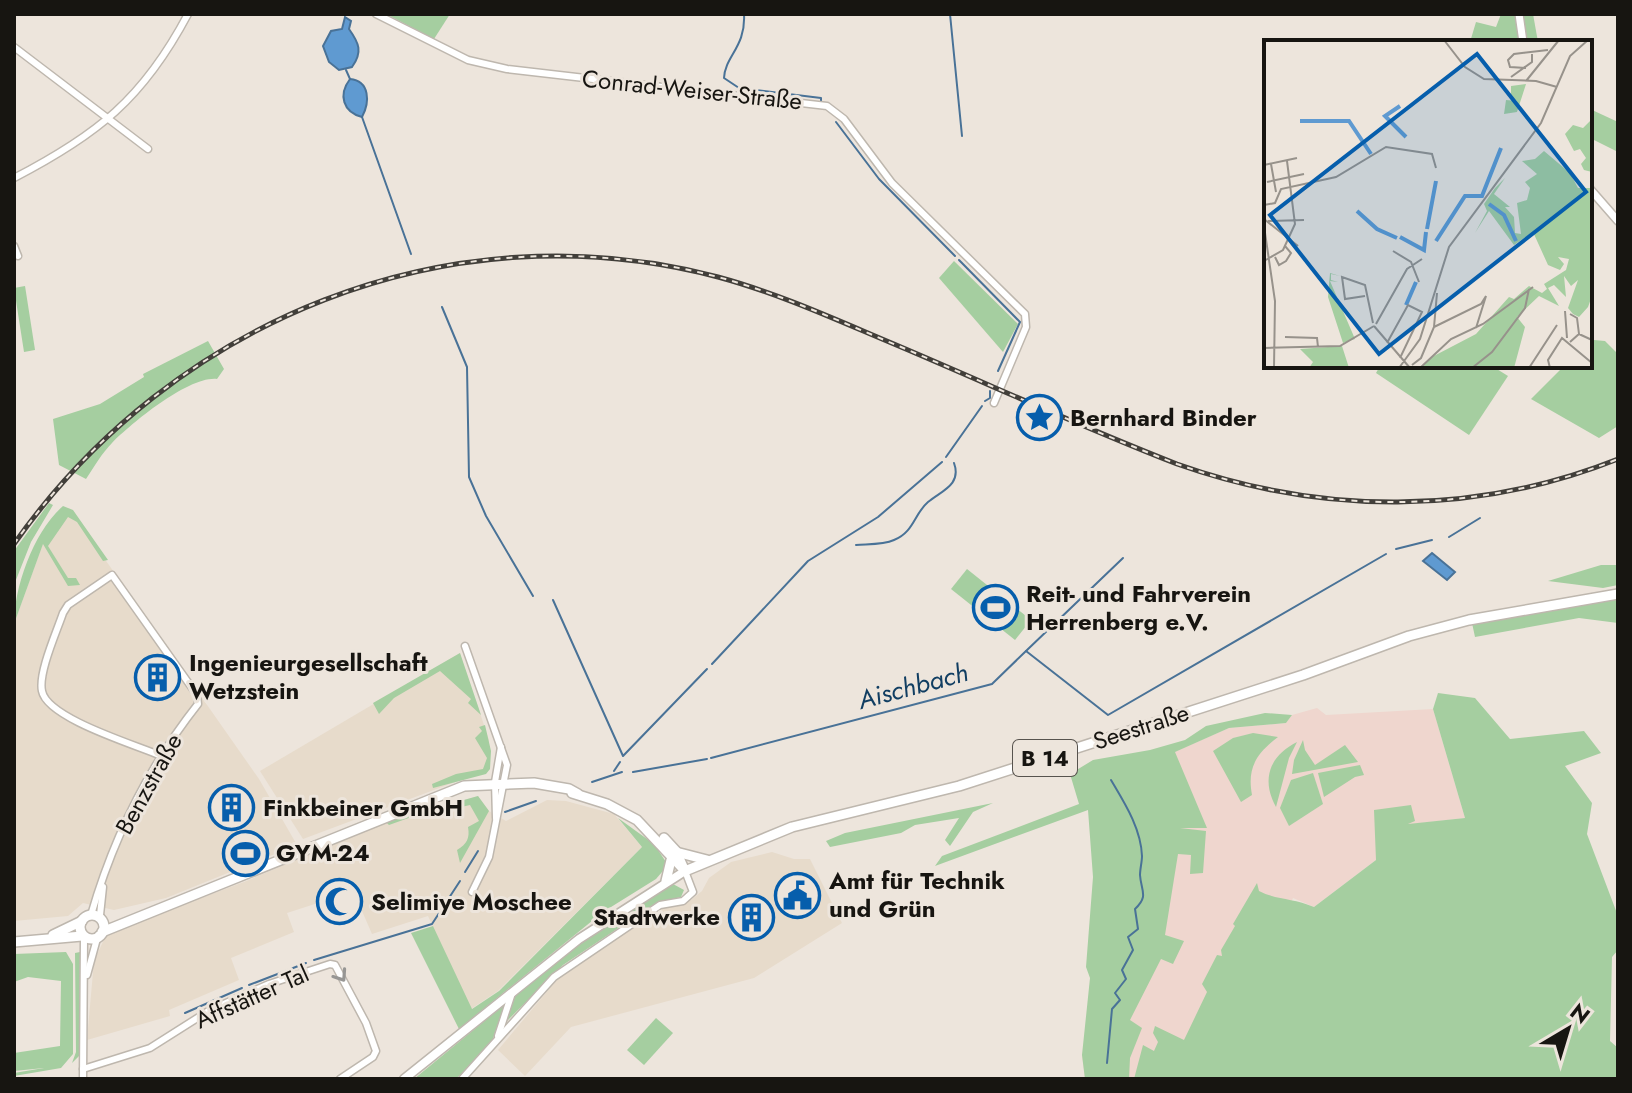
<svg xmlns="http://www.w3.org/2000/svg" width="1632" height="1093" viewBox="0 0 1632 1093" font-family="Jost,sans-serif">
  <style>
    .built { fill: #e7dbcb }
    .education { fill: #efd6ce }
    .green { fill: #a5cea0 }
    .water { fill: #5f9ad1; stroke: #497297; stroke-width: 2 }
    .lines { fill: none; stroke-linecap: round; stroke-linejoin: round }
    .stream { stroke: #497297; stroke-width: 2 }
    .minor-casing { stroke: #beb7ae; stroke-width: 9 }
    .tertiary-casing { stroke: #beb7ae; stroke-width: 10 }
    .secondary-casing { stroke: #beb7ae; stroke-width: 11 }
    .primary-casing { stroke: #beb7ae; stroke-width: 12 }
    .minor { stroke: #fff; stroke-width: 6 }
    .tertiary { stroke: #fff; stroke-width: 7 }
    .secondary { stroke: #fff; stroke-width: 8 }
    .primary { stroke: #fff; stroke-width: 9 }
    .rail-casing { stroke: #423f3a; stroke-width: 5 }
    .rail { stroke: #ede5dc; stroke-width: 2; stroke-dasharray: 6; stroke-linecap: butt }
    .oneway { stroke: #979694 }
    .labels { text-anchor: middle; stroke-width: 6; stroke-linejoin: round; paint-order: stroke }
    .shield { fill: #ede5dc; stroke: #57534e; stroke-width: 2 }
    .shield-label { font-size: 22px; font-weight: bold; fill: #171511 }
    .street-label { font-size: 24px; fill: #171511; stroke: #ede5dc }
    .poi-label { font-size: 24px; font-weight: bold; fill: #171511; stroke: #ede5dc; text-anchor: start }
    .water-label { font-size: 26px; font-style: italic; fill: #113e62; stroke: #ede5dc }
    .inset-river { fill: none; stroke: #5f9ad1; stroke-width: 4 }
    .inset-road { fill: none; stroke: #97928b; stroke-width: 2 }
    .view { fill: #065eac; fill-opacity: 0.15; stroke: #065eac; stroke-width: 4 }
    .inset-edge { fill: none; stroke: #171511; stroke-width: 4 }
  </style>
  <rect width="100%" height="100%" fill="#ede5dc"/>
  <g class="built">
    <polygon points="69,508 259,779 297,845 166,898 114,910 83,903 68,916 14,921 14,624 43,543"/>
    <polygon points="460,653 489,740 490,769 303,839 260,771"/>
    <polygon points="478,796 489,811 506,821 547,800 566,801 614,814 642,847 498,991 471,1009 428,916 372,934 362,911 330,924 321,902 287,913 294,932 231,958 239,980 169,1010 170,1016 87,1040 94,961 107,933 244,882 386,822"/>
    <polygon points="772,852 794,859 810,859 842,923 754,978 571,1027 525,1076 498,1050 561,975 664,908 691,900 702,891 709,878 731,862"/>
  </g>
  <polygon class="education" points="1317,708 1326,715 1433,709 1465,818 1404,825 1376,860 1314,907 1293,898 1221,1079 1085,1079 1082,1055 1174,752 1229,728 1286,723 1292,715"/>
  <g class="green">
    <polygon points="386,14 450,14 434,39"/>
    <polygon points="1501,14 1516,14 1520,42 1470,42 1476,22 1496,27"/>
    <polygon points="1522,14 1533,14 1538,42 1527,42"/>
    <polygon points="1590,109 1618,122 1618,152 1590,138"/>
    <polygon points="954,261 1018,324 1003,352 939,278"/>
    <polygon points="25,286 35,350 24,352 14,288"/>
    <polygon points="1594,340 1605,341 1618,354 1618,426 1599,438 1531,399 1564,366 1590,366 1590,342"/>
    <path d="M 208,341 L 224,369 L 217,379 C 189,376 133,422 112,443 C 102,453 94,467 86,479 L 59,465 L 53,419 L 100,404 L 144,377 L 143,374 Z"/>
    <polygon points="1380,366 1492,366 1508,376 1469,435 1376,373"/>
    <polygon points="49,503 53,505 31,542 14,585 14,551"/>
    <path d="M 63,506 L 73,510 L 108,560 L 103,561 L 77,522 L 68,517 L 48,546 L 68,578 L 76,578 L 80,585 L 68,586 L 43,544 L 14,624 C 14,587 34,531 63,506 Z"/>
    <polygon points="1601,565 1618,565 1618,585 1603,588 1548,581"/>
    <polygon points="967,569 1031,620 1015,640 951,589"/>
    <polygon points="1618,598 1618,623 1579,618 1475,637 1472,623"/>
    <polygon points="460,653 481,715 468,703 471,699 440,671 394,698 379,714 373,703"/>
    <path d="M 1438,693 L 1475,698 L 1510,739 L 1584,731 L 1601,753 L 1565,766 L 1592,803 L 1587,834 L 1618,916 L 1618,950 L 1612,957 L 1610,1041 L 1618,1048 L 1618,1079 L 1134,1079 L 1143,1045 L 1154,1051 L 1158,1042 L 1153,1033 L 1155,1026 L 1184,1040 L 1207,992 L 1202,984 L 1217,955 L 1222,956 L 1221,950 L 1235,926 L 1233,924 L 1257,883 L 1259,891 C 1276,900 1293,898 1314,907 L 1376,860 L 1374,810 L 1411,805 L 1415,821 L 1408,824 L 1465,818 L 1433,709 Z"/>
    <polygon points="1265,713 1292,715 1286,723 1229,728 1175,752 1207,828 1180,828 1206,831 1203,873 1190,874 1191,855 1178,854 1165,935 1184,941 1173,964 1161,959 1130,1020 1142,1028 1130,1058 1129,1079 1085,1079 1082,1055 1090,978 1086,967 1093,877 1088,810 935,866 942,856 1079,804 1070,774 1093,760 1150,750 1185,740 1206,726"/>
    <polygon points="485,725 491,751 490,769 486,774 433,788 432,784 456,774 483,769 487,758 475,738 482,731 479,727"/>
    <path d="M 1253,733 L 1278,737 C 1256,754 1247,768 1252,795 L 1241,802 L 1213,751 L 1233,738 Z"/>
    <polygon points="1303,740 1305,750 1315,765 1345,745 1358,762 1292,774 1294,760"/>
    <path d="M 1297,742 L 1289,758 L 1276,807 C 1261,780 1269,756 1297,742 Z"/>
    <polygon points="1360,765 1364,775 1355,777 1324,797 1318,773"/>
    <polygon points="1313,773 1323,804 1289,826 1280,808 1291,780"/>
    <path d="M 478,796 L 489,811 L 460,863 L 457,850 C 467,844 470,838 468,827 L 479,821 L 470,805 L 435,813 L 431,810 L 389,825 L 386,822 Z"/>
    <polygon points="993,803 973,812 950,846 945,840 959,818 915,825 901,833 830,847 826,841 845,833"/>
    <polygon points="618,818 654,844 668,865 656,879 603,912 459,1029 411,933 433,926 472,1009 499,991 642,847"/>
    <path d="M 673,884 L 684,890 L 681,897 L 656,903 L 563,965 L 504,1024 C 507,1016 509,1007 513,1000 C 527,977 645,895 673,884 Z"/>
    <polygon points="66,952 73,964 73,1054 61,1068 14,1076 14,1073 44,1068 14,1071 14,1053 60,1046 61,981 28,977 14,982 14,954"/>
    <polygon points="80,952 79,1056 72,1063 76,1052 75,953"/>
    <polygon points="505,1004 493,1039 461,1075 456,1078 414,1079"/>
    <polygon points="656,1018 673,1033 644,1065 627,1050"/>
  </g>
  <g class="water">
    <path d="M 345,17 L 351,21 L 349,29 C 359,43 363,52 352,67 L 339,70 L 329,62 L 323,46 L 331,31 L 342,29 Z"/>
    <path d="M 350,79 C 370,81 370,102 362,117 C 343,112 338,95 350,79 Z"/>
    <polygon points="1432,553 1455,572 1447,580 1423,561"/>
  </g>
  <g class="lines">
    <g class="stream">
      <path d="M 744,14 C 746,47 725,56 724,78 L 739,88 L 821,98 L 821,101"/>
      <polyline points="950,14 962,136"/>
      <polyline points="346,70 350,79"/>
      <polyline points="362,117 411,254"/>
      <polyline points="836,122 879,179 955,256"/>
      <polyline points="959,260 1020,322 998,371"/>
      <polyline points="442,307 467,367 469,477 486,516 533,596"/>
      <polyline points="985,401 990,398 990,391"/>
      <polyline points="946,457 982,406"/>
      <polyline points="1449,537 1480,518"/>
      <path d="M 856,545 C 868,544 883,545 894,540 C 914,532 914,514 928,502 C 941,491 962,485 954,463"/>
      <polyline points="1396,549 1432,540"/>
      <polyline points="553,600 623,756 707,669"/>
      <polyline points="1026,651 1123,558"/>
      <polyline points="712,664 808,561 878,517 942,462"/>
      <polyline points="711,758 992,684 1026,651 1108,715 1386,554"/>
      <polyline points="614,771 620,762"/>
      <polyline points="633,772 707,759"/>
      <polyline points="592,782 622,772"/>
      <polyline points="505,812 536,801"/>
      <polyline points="465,872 478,851"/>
      <polyline points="314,960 432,924 460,881"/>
      <polyline points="249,985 306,963"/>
      <polyline points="185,1013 242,988"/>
      <path d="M 1107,1063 L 1112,1009 L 1120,1000 L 1115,993 L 1126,979 L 1122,970 L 1133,950 L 1128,937 L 1138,929 L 1135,909 C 1149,896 1141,891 1140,875 C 1140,869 1142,862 1142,856 C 1141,828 1124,802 1111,780"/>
    </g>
    <defs>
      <g id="minor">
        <polyline points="376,14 468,60 507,69 827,106 844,119 892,183 1025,314 1026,327 994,403"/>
        <polyline points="14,47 148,149"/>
        <path d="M 14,178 C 97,135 143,99 188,14"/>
        <polyline points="14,246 18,256"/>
        <polyline points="465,646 507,765 489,857 472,892"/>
        <polyline points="496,818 495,782 501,747"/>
        <path d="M 91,915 C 113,839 149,766 198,704 L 197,695 L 112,575 L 68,605 L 63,613 C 57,631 38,673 42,691 C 47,718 133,744 159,755"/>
        <polyline points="100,915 103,887"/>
        <polyline points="87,975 98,935"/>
        <polyline points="498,1036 512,993"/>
        <polyline points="83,1069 150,1048 210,1010 269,984 330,964 335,965 366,1023 376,1051 373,1057 340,1079"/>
        <polyline points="83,1079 84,938"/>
        <polyline points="462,1079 554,977 660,905 683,901 693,892 685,871"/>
      </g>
      <g id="tertiary">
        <polyline points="1519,14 1523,42"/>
        <polyline points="1590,189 1618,221"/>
      </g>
      <polyline id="secondary" points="404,1079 579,939 685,871"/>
      <g id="primary">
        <polyline points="572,793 607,804 637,820 685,871"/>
        <polyline points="664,838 676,851 684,869"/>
        <polyline points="676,852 707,860"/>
        <polyline points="685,871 792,827 959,786 1303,675 1409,636 1469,620 1618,594"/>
        <polyline points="666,881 671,860"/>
        <circle cx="92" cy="927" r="12"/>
        <polyline points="102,932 464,786 534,783 569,789 578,794"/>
        <polyline points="53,935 82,921"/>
        <polyline points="14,942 82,936"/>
      </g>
    </defs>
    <use href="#minor" class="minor-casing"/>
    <use href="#tertiary" class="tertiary-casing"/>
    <use href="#secondary" class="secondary-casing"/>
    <use href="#primary" class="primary-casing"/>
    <use href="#minor" class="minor"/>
    <use href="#tertiary" class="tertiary"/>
    <use href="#secondary" class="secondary"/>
    <use href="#primary" class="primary"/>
    <defs>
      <path id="rail" d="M 14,544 C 172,320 449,206 718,277 C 781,294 841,322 901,347 C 993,386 1084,428 1177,464 C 1321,515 1475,516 1618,459"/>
    </defs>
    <use href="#rail" class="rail-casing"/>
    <use href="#rail" class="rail"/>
  </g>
  <defs><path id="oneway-chevron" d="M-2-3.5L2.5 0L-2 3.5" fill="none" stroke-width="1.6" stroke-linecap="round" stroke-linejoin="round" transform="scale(2)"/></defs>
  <use class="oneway" href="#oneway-chevron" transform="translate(341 976) rotate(56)"/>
  <defs>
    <symbol id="sight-ring" viewBox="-11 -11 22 22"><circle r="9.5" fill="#ede5dc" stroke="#065eac" stroke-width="1.5"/><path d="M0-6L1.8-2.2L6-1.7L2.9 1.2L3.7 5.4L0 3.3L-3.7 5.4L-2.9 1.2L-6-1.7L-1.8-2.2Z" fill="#065eac"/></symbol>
    <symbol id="stadium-ring" viewBox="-11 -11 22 22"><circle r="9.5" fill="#ede5dc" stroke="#065eac" stroke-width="1.5"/><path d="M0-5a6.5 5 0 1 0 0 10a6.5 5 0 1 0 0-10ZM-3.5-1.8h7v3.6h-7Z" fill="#065eac"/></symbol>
    <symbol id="building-ring" viewBox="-11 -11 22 22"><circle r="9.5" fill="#ede5dc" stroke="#065eac" stroke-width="1.5"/><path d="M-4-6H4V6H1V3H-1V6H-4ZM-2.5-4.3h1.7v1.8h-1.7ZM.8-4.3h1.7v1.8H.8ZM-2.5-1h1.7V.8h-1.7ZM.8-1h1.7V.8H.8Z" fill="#065eac"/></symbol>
    <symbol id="civic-ring" viewBox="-11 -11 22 22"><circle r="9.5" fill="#ede5dc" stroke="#065eac" stroke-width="1.5"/><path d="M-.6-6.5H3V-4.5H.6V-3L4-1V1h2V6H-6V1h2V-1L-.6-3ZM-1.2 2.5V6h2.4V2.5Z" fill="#065eac"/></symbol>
    <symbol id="mosque-ring" viewBox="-11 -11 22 22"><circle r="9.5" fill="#ede5dc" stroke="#065eac" stroke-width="1.5"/><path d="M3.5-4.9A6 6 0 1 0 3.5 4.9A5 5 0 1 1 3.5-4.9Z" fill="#065eac"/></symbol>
  </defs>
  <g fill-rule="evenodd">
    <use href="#sight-ring" x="1014" y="392" width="51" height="51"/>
    <use href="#stadium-ring" x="970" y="582" width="51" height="51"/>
    <use href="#building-ring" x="132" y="652" width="51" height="51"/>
    <use href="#building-ring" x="206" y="782" width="51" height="51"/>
    <use href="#stadium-ring" x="220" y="828" width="51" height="51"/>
    <use href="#civic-ring" x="772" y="870" width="51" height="51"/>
    <use href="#mosque-ring" x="314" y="876" width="51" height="51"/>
    <use href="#building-ring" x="726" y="892" width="51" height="51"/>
  </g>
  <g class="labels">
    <rect class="shield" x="1013" y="740" width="64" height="36" rx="6"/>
    <g class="shield-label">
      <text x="1045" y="766">B 14</text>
    </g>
    <g class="street-label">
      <text transform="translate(692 90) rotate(6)" y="8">Conrad-Weiser-Straße</text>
      <text transform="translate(1141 727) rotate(-18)" y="8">Seestraße</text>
      <text transform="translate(149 784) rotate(-61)" y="8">Benzstraße</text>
      <text transform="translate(252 997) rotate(-24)" y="8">Affstätter Tal</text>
    </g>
    <g class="poi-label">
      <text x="1070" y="426">Bernhard Binder</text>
      <text x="1026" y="602">Reit- und Fahrverein<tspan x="1026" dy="28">Herrenberg e.V.</tspan></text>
      <text x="189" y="671">Ingenieurgesellschaft<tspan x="189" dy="28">Wetzstein</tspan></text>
      <text x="263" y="816">Finkbeiner GmbH</text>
      <text x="276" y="861">GYM-24</text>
      <text x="829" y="889">Amt für Technik<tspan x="829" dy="28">und Grün</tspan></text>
      <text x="371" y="910">Selimiye Moschee</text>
      <text x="720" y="925" text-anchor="end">Stadtwerke</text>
    </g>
    <g class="water-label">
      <text transform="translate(913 686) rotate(-15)" y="9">Aischbach</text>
    </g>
  </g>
  <g transform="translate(1264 40)">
    <rect width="328" height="328" fill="#ede5dc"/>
    <path d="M 262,44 L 253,72 L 240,74 L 242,60 L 253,61 L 247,59 L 247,46 ZM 328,79 L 328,132 L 320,130 L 317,124 L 322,118 L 316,109 L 310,111 L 301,94 L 309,85 L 319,88 ZM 280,111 L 306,133 L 314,148 L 328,148 L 328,256 L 324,267 L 315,277 L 309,274 L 304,268 L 314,240 L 307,246 L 300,236 L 302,257 L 290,245 L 284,248 L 295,266 L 275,256 L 253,277 L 261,287 L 250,328 L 158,328 L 166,318 L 212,294 L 245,257 L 250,259 L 265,246 L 278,253 L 283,249 L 280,244 L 302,230 L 305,219 L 294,217 L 300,224 L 296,230 L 284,225 L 269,192 L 250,205 L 225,171 L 211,193 L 223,171 L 220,164 L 231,148 L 241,138 L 230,154 L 246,167 L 241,167 L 250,177 L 251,193 L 257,194 L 253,163 L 263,160 L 266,148 L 261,142 L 273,134 L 258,121 L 271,119 ZM 66,233 L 76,236 L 67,234 L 67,240 L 74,242 L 66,241 L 91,299 L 79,303 L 64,257 ZM 78,306 L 85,328 L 45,328 L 49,322 L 36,309 Z" fill="#a5cea0"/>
    <path class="inset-river" d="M 136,66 L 121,76 L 142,97M 36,81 L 85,81 L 107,114M 225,164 L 240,175 L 252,201M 93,171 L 113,189 L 133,198M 163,189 L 172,141M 136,197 L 160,210 L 162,192M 172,201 L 201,156 L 218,156 L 237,108M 142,265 L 152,242"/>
    <path class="inset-road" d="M 180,0 L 201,27 L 220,39 L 272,41 L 293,47M 262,28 L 246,27 L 244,20 L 250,14 L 284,10M 247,37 L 268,22 L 268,14M 262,41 L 295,0M 7,124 L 12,152M 0,125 L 33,118M 3,142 L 40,134M 0,165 L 11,163 L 17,149 L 72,137 L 122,107 L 168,114 L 172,128M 0,179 L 34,206M 4,181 L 40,180M 0,186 L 11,261 L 10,328M 129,211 L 147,222 L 155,242M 11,217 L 15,225 L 22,221 L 27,213 L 21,206M 0,221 L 19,210 L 31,184 L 23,121M 101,256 L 81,259 L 78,237 L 101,245 L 109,283M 301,271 L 303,298M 306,274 L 313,278 L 315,294M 112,284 L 143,229 L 158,219M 110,286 L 146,328M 170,287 L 217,264 L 222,256 L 212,288M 21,297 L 53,298 L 54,307M 306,302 L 315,294 L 328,300M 123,303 L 144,265 L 158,272 L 136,318M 0,308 L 76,306 L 110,286M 148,325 L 157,318 L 170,287 L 173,253M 135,328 L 156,299 L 185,207 L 277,83 L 306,16 L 324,0M 156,328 L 187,299 L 219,284 L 269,247M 208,328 L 228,312 L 261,268 L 265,249M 265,328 L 293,285M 286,328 L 284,320 L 298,298 L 328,323"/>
    <path class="view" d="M 213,14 L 322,152 L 115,314 L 6,175 Z"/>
    <rect width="328" height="328" class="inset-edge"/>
  </g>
  <rect width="1632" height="1093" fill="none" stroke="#171511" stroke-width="32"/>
  <g transform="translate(1568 1029) rotate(38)" stroke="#ede5dc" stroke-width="6" paint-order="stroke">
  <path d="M0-6L14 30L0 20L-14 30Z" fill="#171511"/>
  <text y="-12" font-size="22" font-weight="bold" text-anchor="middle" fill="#171511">N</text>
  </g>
</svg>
